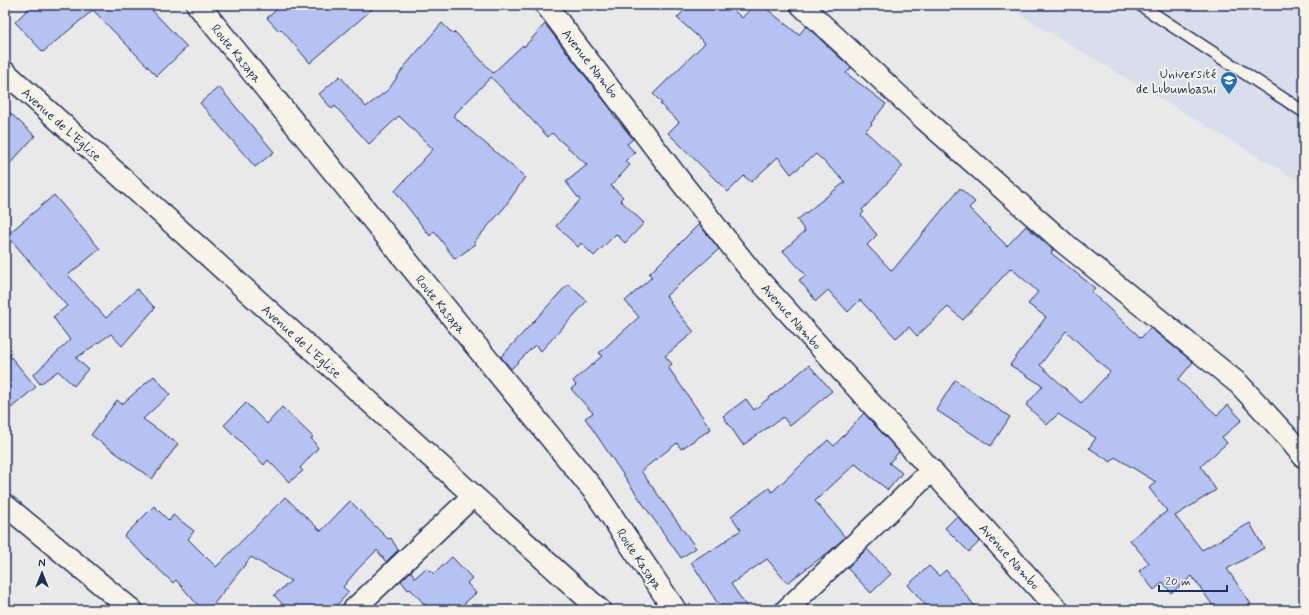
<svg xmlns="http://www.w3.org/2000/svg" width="1309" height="615" viewBox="0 0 1309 615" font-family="Mynerve,sans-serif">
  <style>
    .built { fill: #daddec }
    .building { fill: #b6c2f2; stroke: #1b2f5e; fill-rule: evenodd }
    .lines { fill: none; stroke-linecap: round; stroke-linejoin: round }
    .service-casing { stroke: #1b2f5e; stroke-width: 14 }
    .minor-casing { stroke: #1b2f5e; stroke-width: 24 }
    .secondary-casing { stroke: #1b2f5e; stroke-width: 25 }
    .service { stroke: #f7f3e8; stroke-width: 11 }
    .minor { stroke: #f7f3e8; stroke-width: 21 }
    .secondary { stroke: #f7f3e8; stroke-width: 22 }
    .labels { text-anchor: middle; stroke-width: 4; stroke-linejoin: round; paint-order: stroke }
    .street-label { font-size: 13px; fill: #1b2f5e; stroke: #f7f3e8 }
    .poi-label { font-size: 13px; fill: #1b2f5e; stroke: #f7f3e8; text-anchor: end }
  </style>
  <rect width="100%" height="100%" fill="#eae9ea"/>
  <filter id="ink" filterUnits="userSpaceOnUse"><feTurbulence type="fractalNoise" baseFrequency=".025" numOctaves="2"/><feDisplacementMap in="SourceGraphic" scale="8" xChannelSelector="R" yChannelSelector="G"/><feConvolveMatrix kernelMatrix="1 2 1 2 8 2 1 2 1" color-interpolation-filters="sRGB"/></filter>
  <g filter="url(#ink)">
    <polygon class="built" points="1004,5 1304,5 1304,184"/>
    <g class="building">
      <polygon points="32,5 147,5 187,47 157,76 93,10 43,52 15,22"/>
      <polygon points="282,5 377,5 310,63 281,29 279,31 267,18"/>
      <path d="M 689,5 L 728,5 L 742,18 L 754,5 L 762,5 L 799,35 L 806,26 L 851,68 L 846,73 L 886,104 L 871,123 L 872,124 L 865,131 L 903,166 L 862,210 L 864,212 L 861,215 L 877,235 L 867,245 L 892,271 L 960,188 L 975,202 L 969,208 L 1007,246 L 1026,226 L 1053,250 L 1051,253 L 1095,288 L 1091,292 L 1141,338 L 1150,328 L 1193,362 L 1178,380 L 1217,415 L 1228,405 L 1242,420 L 1222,437 L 1227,443 L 1201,466 L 1216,490 L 1175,516 L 1202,550 L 1250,523 L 1264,548 L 1227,569 L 1251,604 L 1241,610 L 1216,610 L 1192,576 L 1171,593 L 1163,582 L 1154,590 L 1139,571 L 1149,563 L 1130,540 L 1167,511 L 1149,488 L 1156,482 L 1115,457 L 1111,462 L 1089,448 L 1096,438 L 1058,414 L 1047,425 L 1026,405 L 1043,386 L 1010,365 L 1046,317 L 1028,304 L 1038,292 L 1011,268 L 963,320 L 948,307 L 917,336 L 909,327 L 896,338 L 860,300 L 848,312 L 828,290 L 816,301 L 799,280 L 806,275 L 783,251 L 805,231 L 797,220 L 845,182 L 816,154 L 791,174 L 778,157 L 751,182 L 744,176 L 728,192 L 668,133 L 679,122 L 660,104 L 662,103 L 653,94 L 705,43 L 677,18 ZM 1066,331 L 1110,372 L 1081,403 L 1040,365 Z"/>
      <polygon points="442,23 453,34 455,32 493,73 523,45 524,47 545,24 613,112 612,113 633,139 627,144 635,153 625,161 630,165 611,186 623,197 620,200 644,223 625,243 616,234 594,256 581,243 578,247 556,226 580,200 566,182 587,165 552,133 548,137 491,77 453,116 525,177 504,208 474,242 476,244 455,259 434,231 430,236 395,191 433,149 399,116 369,144 335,106 332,109 319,94 340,76 366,107 389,89 404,67"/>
      <polygon points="219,87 274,152 255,167 200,103"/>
      <polygon points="5,108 35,136 5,169"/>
      <polygon points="54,195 100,249 68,275 106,318 137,289 155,308 122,346 111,334 76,358 88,369 74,386 58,371 40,384 33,375 70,340 53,317 67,306 7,235"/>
      <polygon points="699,224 719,249 666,296 671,302 670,303 694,332 665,356 672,364 668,367 711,429 681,449 677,443 641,471 696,548 681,558 643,504 585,418 593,413 571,389 576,385 573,381 602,356 599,353 639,317 625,301 652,277 649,274"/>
      <polygon points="568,284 587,301 541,351 535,345 511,369 501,357"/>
      <polygon points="5,350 36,387 5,413"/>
      <polygon points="809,365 832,391 790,426 783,417 743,445 723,416 746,399 754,410"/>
      <polygon points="154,376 170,394 143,419 178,444 152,479 91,435 117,400 122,404"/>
      <polygon points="955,380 1010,417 991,446 936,410"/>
      <polygon points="246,403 267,424 282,407 313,437 311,438 318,448 300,468 303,471 289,482 268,460 264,465 224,425"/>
      <polygon points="864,413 899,452 889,463 902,473 888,490 855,464 815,501 845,537 830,551 787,583 767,559 731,584 749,610 722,610 691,562 710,550 711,551 741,530 731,516 769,488 772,492 828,440 834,446"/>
      <polygon points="285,497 321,531 350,501 388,539 391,538 398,550 386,562 377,550 357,570 343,587 349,592 332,610 288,610 274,595 291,581 251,557 209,610 202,610 176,580 173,583 124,536 154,506 169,521 173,515 194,531 188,539 216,567"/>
      <polygon points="957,516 980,541 969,552 945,528"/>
      <polygon points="867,549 891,574 871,593 847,568"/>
      <polygon points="452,557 472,578 467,583 476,593 457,610 430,610 410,589 408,590 401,581 411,571 415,578 427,567 434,574"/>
      <polygon points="929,566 939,576 946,570 978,610 930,610 908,585"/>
    </g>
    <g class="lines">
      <defs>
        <polyline id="service" points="1140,5 1304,112"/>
        <g id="minor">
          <polyline points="546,5 681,182 751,271 1058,610"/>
          <polyline points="801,5 925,120 1064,243 1239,384 1284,433 1304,457"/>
          <polyline points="5,72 600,610"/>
          <polyline points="5,505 132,610"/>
          <polyline points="353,610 473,496"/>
          <polyline points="786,610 932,470"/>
        </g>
        <polyline id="secondary" points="198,5 596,493 675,610"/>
      </defs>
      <use href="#service" class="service-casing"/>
      <use href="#minor" class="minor-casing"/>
      <use href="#secondary" class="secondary-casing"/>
      <use href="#service" class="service"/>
      <use href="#minor" class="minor"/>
      <use href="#secondary" class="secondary"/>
    </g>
  </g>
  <defs>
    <symbol id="university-pin" viewBox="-11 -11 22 30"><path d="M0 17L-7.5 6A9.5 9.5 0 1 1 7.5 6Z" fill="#1f6fb2" stroke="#f7f3e8"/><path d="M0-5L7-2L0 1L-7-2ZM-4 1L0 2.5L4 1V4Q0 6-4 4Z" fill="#fff"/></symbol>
  </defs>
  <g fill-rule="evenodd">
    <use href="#university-pin" x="1219" y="70" width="20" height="27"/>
  </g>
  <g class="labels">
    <g class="street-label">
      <text transform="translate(237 53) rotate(51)" y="5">Route Kasapa</text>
      <text transform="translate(591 63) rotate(52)" y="5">Avenue Nambo</text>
      <text transform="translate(62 124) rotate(42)" y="5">Avenue de L'Eglise</text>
      <text transform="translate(441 304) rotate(51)" y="5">Route Kasapa</text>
      <text transform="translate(792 316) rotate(48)" y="5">Avenue Nambo</text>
      <text transform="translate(302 341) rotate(42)" y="5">Avenue de L'Eglise</text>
      <text transform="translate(1010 556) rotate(48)" y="5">Avenue Nambo</text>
      <text transform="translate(640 559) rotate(56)" y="5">Route Kasapa</text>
    </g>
    <g class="poi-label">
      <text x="1216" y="78">Université<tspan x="1216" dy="15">de Lubumbashi</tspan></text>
    </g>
  </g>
  <rect width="1309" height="615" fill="none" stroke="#f7f3e8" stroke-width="20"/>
  <rect x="10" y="10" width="1289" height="595" fill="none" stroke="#1b2f5e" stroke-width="1.5" filter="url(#ink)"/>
  <g transform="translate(42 573)" stroke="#f7f3e8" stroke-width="3" paint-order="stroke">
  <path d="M0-3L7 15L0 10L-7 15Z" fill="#1b2f5e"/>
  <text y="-6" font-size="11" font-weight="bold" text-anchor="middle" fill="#1b2f5e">N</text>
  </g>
  <path d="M1159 585v6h68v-6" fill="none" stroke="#1b2f5e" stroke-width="2"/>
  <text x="1165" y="585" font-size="12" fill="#1b2f5e" stroke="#f7f3e8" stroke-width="3" paint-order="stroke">20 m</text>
</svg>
